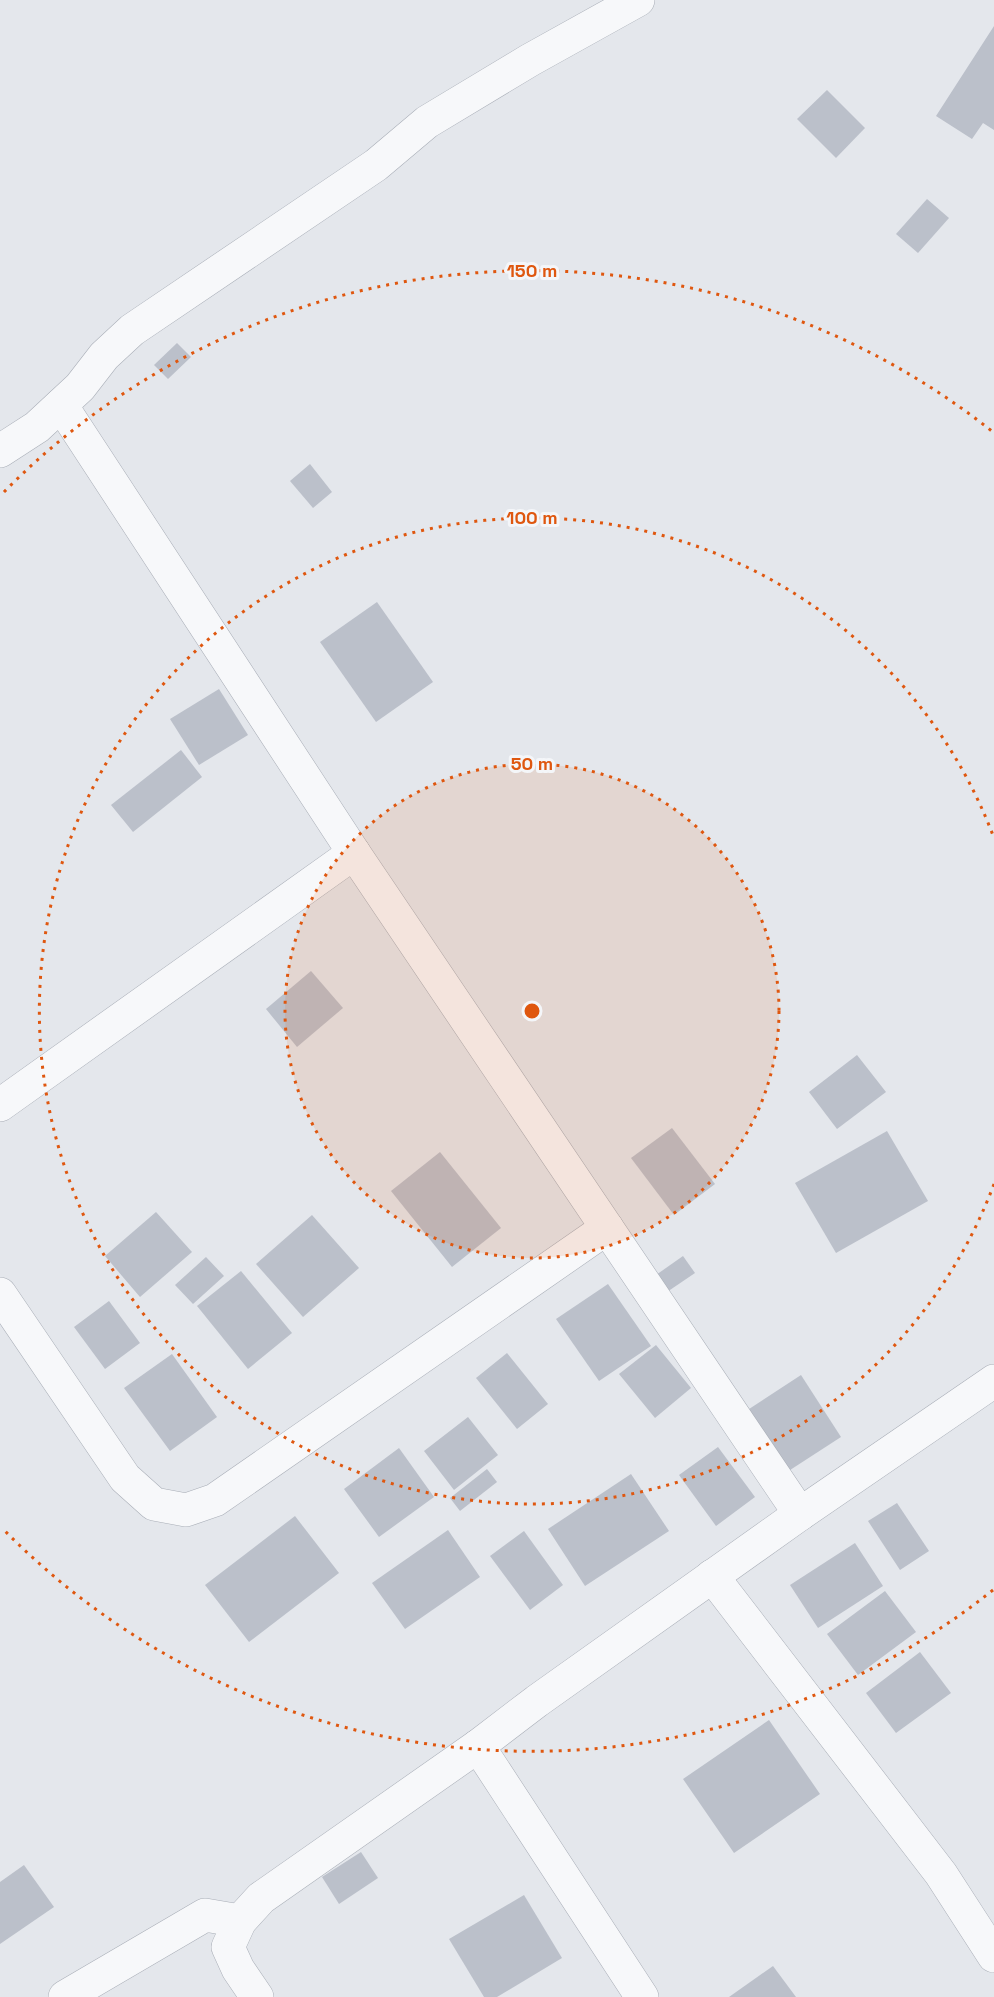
<svg xmlns="http://www.w3.org/2000/svg" width="994" height="1997" viewBox="0 0 994 1997" font-family="'Space Grotesk',sans-serif">
  <style>
    .building { fill: #bbc0ca }
    .lines { fill: none; stroke-linecap: round; stroke-linejoin: round }
    .minor-casing { stroke: #a9aeb7; stroke-width: 34 }
    .minor { stroke: #f7f8fa; stroke-width: 33 }
    .ring { fill: none; stroke: #df570f; stroke-width: 3; stroke-dasharray: 3 6 }
    .centre { fill: #df570f; stroke: #f4f6f9; stroke-width: 3 }
    .ring-label { font-size: 18px; text-anchor: middle; font-weight: bold; fill: #df570f; stroke: #f4f6f9; stroke-width: 6; stroke-linejoin: round; paint-order: stroke }
  </style>
  <rect width="100%" height="100%" fill="#e4e7ec"/>
  <g class="building">
    <polygon points="994,26 994,130 983,123 972,139 936,116"/>
    <polygon points="827,90 865,128 836,158 797,119"/>
    <polygon points="927,199 949,218 918,253 896,234"/>
    <polygon points="177,343 191,357 168,379 154,365"/>
    <polygon points="310,464 332,492 313,508 290,481"/>
    <polygon points="377,602 433,682 376,722 320,642"/>
    <polygon points="219,689 248,735 199,765 170,719"/>
    <polygon points="181,750 202,777 133,832 111,805"/>
    <polygon points="311,971 343,1008 297,1047 266,1009"/>
    <polygon points="857,1055 886,1092 837,1129 809,1092"/>
    <polygon points="672,1128 715,1184 674,1215 631,1158"/>
    <polygon points="887,1131 928,1201 836,1253 795,1183"/>
    <polygon points="440,1152 501,1228 452,1267 391,1191"/>
    <polygon points="156,1212 192,1252 140,1297 105,1256"/>
    <polygon points="312,1215 359,1268 303,1317 256,1264"/>
    <polygon points="683,1256 695,1273 667,1292 656,1275"/>
    <polygon points="206,1257 224,1276 193,1304 175,1285"/>
    <polygon points="241,1271 292,1333 248,1369 197,1306"/>
    <polygon points="608,1284 651,1346 599,1381 556,1319"/>
    <polygon points="109,1301 140,1343 105,1369 74,1327"/>
    <polygon points="656,1345 691,1388 655,1418 619,1374"/>
    <polygon points="507,1353 548,1404 517,1429 476,1378"/>
    <polygon points="172,1354 217,1417 170,1451 124,1388"/>
    <polygon points="801,1375 841,1437 787,1472 746,1411"/>
    <polygon points="468,1417 498,1455 454,1490 424,1451"/>
    <polygon points="718,1447 755,1497 716,1526 679,1475"/>
    <polygon points="399,1448 434,1497 379,1537 344,1489"/>
    <polygon points="487,1469 497,1482 460,1511 450,1498"/>
    <polygon points="631,1474 669,1531 585,1586 548,1529"/>
    <polygon points="897,1503 929,1551 900,1570 868,1521"/>
    <polygon points="295,1516 339,1573 249,1642 205,1585"/>
    <polygon points="448,1530 480,1577 405,1629 372,1583"/>
    <polygon points="524,1531 563,1585 530,1610 490,1556"/>
    <polygon points="855,1543 883,1586 818,1628 790,1585"/>
    <polygon points="885,1591 916,1632 858,1675 827,1634"/>
    <polygon points="920,1652 951,1693 896,1733 866,1693"/>
    <polygon points="769,1720 820,1794 734,1853 683,1779"/>
    <polygon points="361,1852 378,1878 339,1904 322,1877"/>
    <polygon points="24,1865 54,1907 0,1944 0,1882"/>
    <polygon points="524,1895 562,1958 497,1997 484,1997 449,1939"/>
    <polygon points="773,1966 796,1997 729,1997"/>
  </g>
  <g class="lines">
    <defs>
      <g id="minor">
        <polyline points="61,405 354,853 800,1514 994,1381"/>
        <polyline points="0,451 37,427 80,387 104,356 132,330 376,165 427,122 530,60 638,0"/>
        <polyline points="0,1105 354,853"/>
        <polyline points="0,1294 125,1478 154,1504 186,1510 215,1500 607,1228"/>
        <polyline points="712,1576 941,1874 994,1956"/>
        <polyline points="65,1997 205,1915 240,1921"/>
        <polyline points="257,1997 238,1969 228,1947 240,1921 261,1898 478,1746"/>
        <polyline points="642,1997 478,1746 537,1701 800,1514"/>
      </g>
    </defs>
    <use href="#minor" class="minor-casing"/>
    <use href="#minor" class="minor"/>
  </g>
  <circle cx="532" cy="1011" r="247" fill="#df570f" fill-opacity=".12"/>
  <g class="ring">
    <circle cx="532" cy="1011" r="247"/>
    <path d="M994 1184A493 493 0 1 1 994 838"/>
    <path d="M993 1590A740 740 0 0 1 4 1530M4 492A740 740 0 0 1 993 432"/>
  </g>
  <circle cx="532" cy="1011" r="9" class="centre"/>
  <g class="ring-label">
    <text x="532" y="277">150 m</text>
    <text x="532" y="524">100 m</text>
    <text x="532" y="770">50 m</text>
  </g>
</svg>
